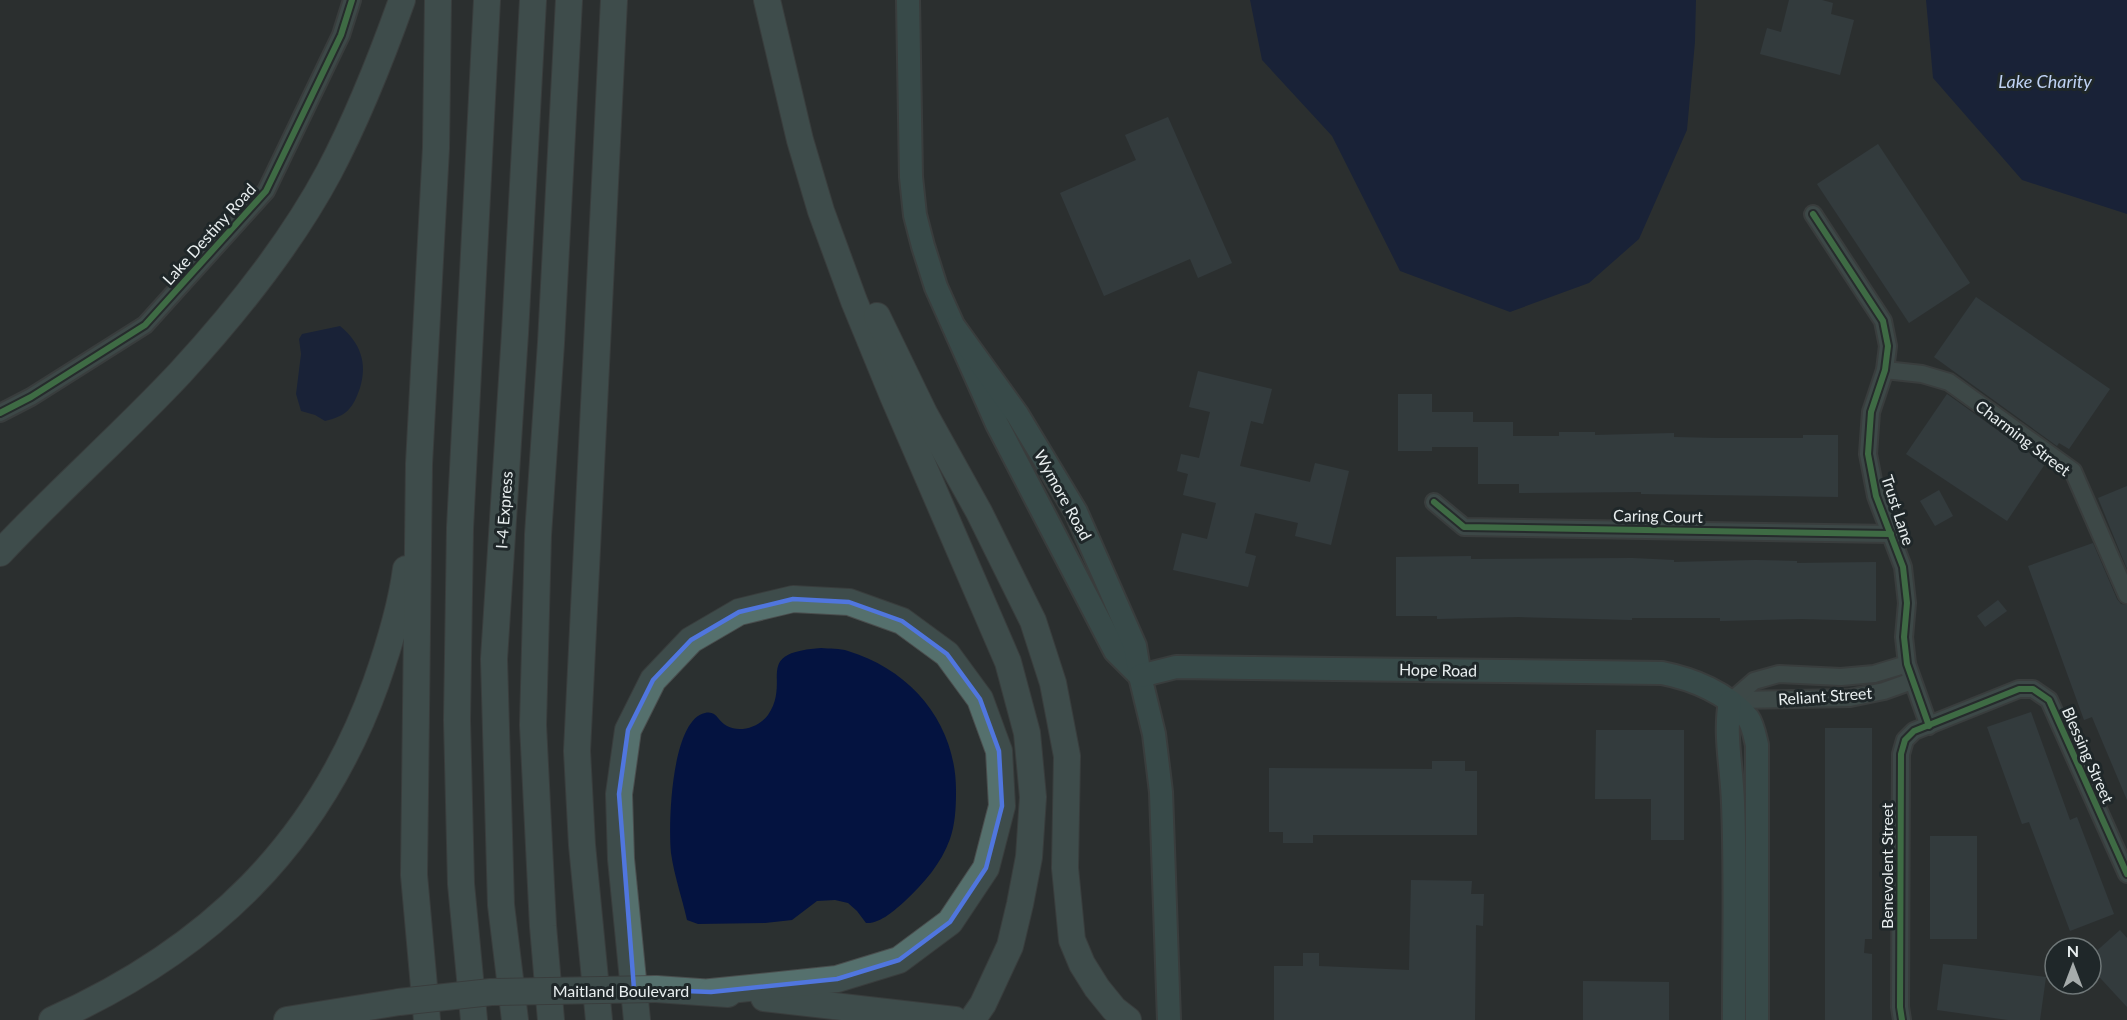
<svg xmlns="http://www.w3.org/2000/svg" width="2127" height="1020" viewBox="0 0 2127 1020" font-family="Lato,sans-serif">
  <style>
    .water { fill: #041340 }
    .building { fill: #3d494f }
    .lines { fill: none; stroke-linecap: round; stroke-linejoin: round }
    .minor-casing { stroke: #4a4e4e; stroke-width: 20 }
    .major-casing { stroke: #4a4e4e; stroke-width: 26 }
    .highway-casing { stroke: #4a4e4e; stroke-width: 28 }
    .minor { stroke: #526765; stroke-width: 16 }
    .major { stroke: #476c69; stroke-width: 22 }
    .highway { stroke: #55706d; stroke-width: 26 }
    .highway-bridge-casing { stroke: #4a4e4e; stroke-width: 28; stroke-linecap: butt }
    .highway-bridge { stroke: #55706d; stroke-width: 26 }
    .cycleway-casing { stroke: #1f2729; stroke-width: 10 }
    .cycleway { stroke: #56b35d; stroke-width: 6 }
    .marked { fill: none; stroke: #5076de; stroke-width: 4.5; stroke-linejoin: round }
    .labels { text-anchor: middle; stroke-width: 6; stroke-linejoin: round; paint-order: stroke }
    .street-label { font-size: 16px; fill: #e8eeef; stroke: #1f2729 }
    .water-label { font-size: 18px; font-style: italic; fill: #bed1f2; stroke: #1f2729 }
  </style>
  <rect width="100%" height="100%" fill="#2b3030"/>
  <g class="water">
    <polygon points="1250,0 1696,0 1695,42 1687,130 1639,239 1589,283 1510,312 1400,271 1332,136 1262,60"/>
    <polygon points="1926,0 2127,0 2127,214 2022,180 1933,78"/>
    <path d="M 340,326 C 360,342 368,363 360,388 C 353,408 347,416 325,421 L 315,415 L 301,411 L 296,394 L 301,354 L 299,339 L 302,334 Z"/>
    <path d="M 821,648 C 829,649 840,648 848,651 C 913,671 957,725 956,793 C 956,808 955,825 950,839 C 941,864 924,883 905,901 C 895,910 880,924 866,923 L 857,911 L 848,903 L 835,900 L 817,901 L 792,920 L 765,923 L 698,924 L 687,920 C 682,898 674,875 671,853 C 668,825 671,720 705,713 C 717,710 718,722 727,726 C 740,733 759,727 768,715 C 792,680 751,653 821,648 Z"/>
  </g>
  <g class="building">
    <polygon points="1789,0 1822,0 1833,3 1831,14 1854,20 1840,75 1760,54 1767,28 1781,32"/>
    <polygon points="1168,117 1232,263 1198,278 1190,259 1104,296 1060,193 1136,160 1125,135"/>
    <polygon points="1878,144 1970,283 1909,323 1817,184"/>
    <polygon points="1976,297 2110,389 2069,449 2059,443 2057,446 1934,357"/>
    <polygon points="1198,371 1272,389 1263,424 1251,421 1240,466 1310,482 1315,463 1349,471 1331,545 1295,536 1298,523 1255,513 1245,553 1256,556 1248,587 1173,570 1182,533 1207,539 1216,503 1183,495 1188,474 1177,471 1181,454 1199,458 1210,412 1189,407"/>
    <polygon points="1398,394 1432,394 1432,412 1473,412 1473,422 1513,422 1513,436 1559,436 1559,432 1595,432 1595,435 1674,433 1674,437 1716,438 1803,438 1803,435 1838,435 1838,497 1641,494 1641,492 1519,493 1519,484 1478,484 1478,447 1432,447 1432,451 1398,451"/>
    <polygon points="1947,394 2045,464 2007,521 1906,454"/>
    <polygon points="2127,486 2127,569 2098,498"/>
    <polygon points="1939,490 1953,516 1935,526 1920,501"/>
    <polygon points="2093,543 2117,599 2121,604 2127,605 2127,800 2092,717 2084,720 2028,566"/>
    <polygon points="1471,556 1471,559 1632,558 1674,560 1674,562 1755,560 1797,561 1797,563 1876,562 1876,621 1801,619 1720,621 1720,618 1632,618 1632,620 1518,617 1437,619 1437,616 1396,616 1396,557"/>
    <polygon points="1998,600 2007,611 1985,627 1977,616"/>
    <polygon points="2031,712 2070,820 2077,817 2114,914 2070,931 2029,822 2022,824 1987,727"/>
    <polygon points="1825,728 1872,728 1872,939 1865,939 1864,953 1872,954 1872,1020 1825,1020"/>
    <polygon points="1596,730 1684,730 1684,840 1651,840 1651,799 1595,799"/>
    <polygon points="1432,761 1465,761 1465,771 1477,771 1477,835 1313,835 1313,843 1283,843 1283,832 1269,832 1269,768 1432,769"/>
    <rect x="1930" y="836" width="47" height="103"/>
    <polygon points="1411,880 1472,881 1471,894 1484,894 1483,926 1476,925 1475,1020 1274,1020 1274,966 1303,966 1303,953 1319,953 1319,966 1409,970"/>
    <polygon points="2120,930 2127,938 2127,1007 2091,968 2091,956"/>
    <polygon points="1943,964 2046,977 2040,1020 2008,1020 1937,1010"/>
    <polygon points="1583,981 1669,982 1669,1020 1583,1020"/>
  </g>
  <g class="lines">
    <defs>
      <g id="minor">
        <polyline points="1813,214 1883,321 1888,346 1885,370 1871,412 1868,454 1876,496 1903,567 1907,603 1904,637 1907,664 1929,726"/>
        <polyline points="1885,370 1922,374 1949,382 2073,471 2127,595"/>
        <polyline points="0,413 31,397 145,325 266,191 341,35 352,0"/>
        <polyline points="1434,502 1464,527 1891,534"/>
        <polyline points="1735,700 1850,698 1884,691 1912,681"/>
        <polyline points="1730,702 1754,681 1779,674 1841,677 1874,674 1907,664"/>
        <polyline points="1902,1020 1900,1007 1901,754 1905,740 1914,731 2019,689 2033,689 2049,700 2127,874"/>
      </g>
      <g id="major">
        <polyline points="908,0 911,177 915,215 923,246 936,287 997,424 1115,651 1140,676"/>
        <polyline points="955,328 1017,414 1076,512 1135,646 1140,676 1154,734 1161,792 1169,1020"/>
        <path d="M 1140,676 L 1176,667 L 1662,673 C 1693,679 1727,693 1748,718 C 1753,725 1755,737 1757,745 L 1757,1020"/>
        <path d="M 1730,702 C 1724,735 1732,769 1733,803 C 1736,875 1734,948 1734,1020"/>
      </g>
      <g id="highway">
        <polyline points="767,0 800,140 821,211 854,301 893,396 1008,662 1027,733 1033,797 1029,857 1020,904 1010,946 983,1004 972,1020"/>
        <polyline points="877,316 924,413 979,512 1033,621 1053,683 1067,756 1065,868 1072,940 1082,964 1097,988 1114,1009 1128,1020"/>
        <path d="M 0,553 C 58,491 122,435 180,373 C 236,312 290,245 329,172 C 358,117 381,59 402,0"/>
        <polyline points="656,989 728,994"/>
        <polyline points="764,998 955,1020"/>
        <path d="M 52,1020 C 208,950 318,845 376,683 C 389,646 401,607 406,569"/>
        <polyline points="287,1020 399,1002"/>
        <polyline points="427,1020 414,875 419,464 436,148 438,0"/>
        <polyline points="474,1020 461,884 457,720 460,528 487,0"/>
        <polyline points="515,1020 501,905 494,659 515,333 533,0"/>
        <polyline points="551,1020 543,926 533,725 538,535 551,343 569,0"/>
        <polyline points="599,1020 582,845 577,751 614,0"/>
        <polyline points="637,1020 621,859 619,794 628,730 653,680 691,640 739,612 793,599 849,602 902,621 947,654 980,699 999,751 1002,806 986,868 950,922 899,960 837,979 711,992"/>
      </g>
    </defs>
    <use href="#minor" class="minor-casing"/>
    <use href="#major" class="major-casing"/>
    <use href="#highway" class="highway-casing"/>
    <use href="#minor" class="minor"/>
    <use href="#major" class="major"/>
    <use href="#highway" class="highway"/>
    <defs>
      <polyline id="highway-bridge" points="399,1002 491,992 656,989"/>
    </defs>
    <use href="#highway-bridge" class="highway-bridge-casing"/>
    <use href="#highway-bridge" class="highway-bridge"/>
    <defs>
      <g id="cycleway">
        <polyline points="1813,214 1883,321 1888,346 1885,370 1871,412 1868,454 1876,496 1903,567 1907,603 1904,637 1907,664 1929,726"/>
        <polyline points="0,413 31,397 145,325 266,191 341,35 352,0"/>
        <polyline points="1434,502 1464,527 1891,534"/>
        <polyline points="1902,1020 1900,1007 1901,754 1905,740 1914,731 2019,689 2033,689 2049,700 2127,874"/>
      </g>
    </defs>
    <use href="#cycleway" class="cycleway-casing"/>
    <use href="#cycleway" class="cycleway"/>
  </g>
  <path d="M0 0H2127V1020H0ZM 793,599 L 849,602 L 902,621 L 947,654 L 980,699 L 999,751 L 1002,806 L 986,868 L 950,922 L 899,960 L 837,979 L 711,992 L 634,989 L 619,794 L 628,730 L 653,680 L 691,640 L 739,612 Z" fill="#2b3030" fill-opacity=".55" fill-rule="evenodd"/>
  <path class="marked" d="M 793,599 L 849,602 L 902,621 L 947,654 L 980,699 L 999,751 L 1002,806 L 986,868 L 950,922 L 899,960 L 837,979 L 711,992 L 634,989 L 619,794 L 628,730 L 653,680 L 691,640 L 739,612 Z"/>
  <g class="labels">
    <g class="street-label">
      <text transform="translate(209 234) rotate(-48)" y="6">Lake Destiny Road</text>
      <text transform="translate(2023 438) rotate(37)" y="6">Charming Street</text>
      <text transform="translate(1063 495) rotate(61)" y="6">Wymore Road</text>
      <text transform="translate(504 510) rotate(-86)" y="6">I-4 Express</text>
      <text transform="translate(1898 510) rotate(72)" y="6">Trust Lane</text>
      <text transform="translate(1658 516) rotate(1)" y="6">Caring Court</text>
      <text transform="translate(1438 670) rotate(1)" y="6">Hope Road</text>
      <text transform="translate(1825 696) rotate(-4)" y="6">Reliant Street</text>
      <text transform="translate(2088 755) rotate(66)" y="6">Blessing Street</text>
      <text transform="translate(1887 866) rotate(-90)" y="6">Benevolent Street</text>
      <text x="621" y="997">Maitland Boulevard</text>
    </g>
    <g class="water-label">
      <text x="2045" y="88">Lake Charity</text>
    </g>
  </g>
  <g transform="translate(2073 966)"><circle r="28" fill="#1f2729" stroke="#6f7778" stroke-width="1.5"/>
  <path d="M0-4.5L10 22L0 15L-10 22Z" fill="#a6acac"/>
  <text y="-9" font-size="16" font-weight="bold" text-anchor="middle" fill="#e8eeef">N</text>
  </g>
</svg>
